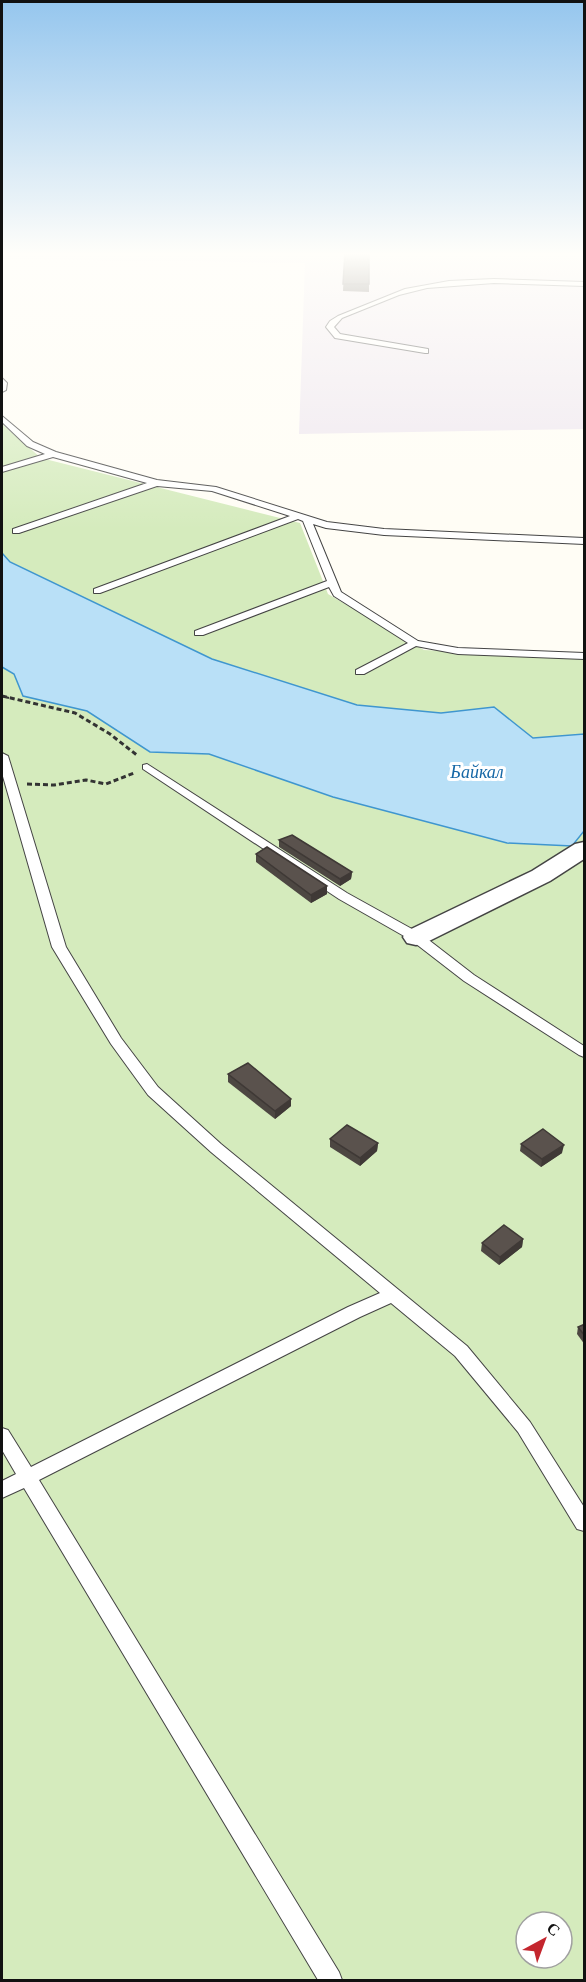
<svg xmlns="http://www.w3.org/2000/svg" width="586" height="1982" viewBox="0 0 586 1982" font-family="'Times New Roman',serif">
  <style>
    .industrial { fill: #eee6ef }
    .green { fill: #d5ebbd; fill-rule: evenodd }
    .water { fill: #b9e0f7; stroke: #3f96cf; stroke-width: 1.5 }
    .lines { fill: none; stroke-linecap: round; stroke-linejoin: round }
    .lane-casing { stroke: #444; stroke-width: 2 }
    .street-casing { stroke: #444; stroke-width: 3 }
    .path-far1 { stroke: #333; stroke-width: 2; stroke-dasharray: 3 1.5; stroke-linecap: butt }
    .path { stroke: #333; stroke-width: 3; stroke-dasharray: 5 3; stroke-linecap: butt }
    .lane { fill: #fff; fill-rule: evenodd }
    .street { fill: #fff; fill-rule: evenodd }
    .wall { fill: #4d4742 }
    .shaded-wall { fill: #3f3936 }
    .building { fill: #5a524d; stroke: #3f3936; stroke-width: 1.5 }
    .labels { text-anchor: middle; stroke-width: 6; stroke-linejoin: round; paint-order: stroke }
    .water-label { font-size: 18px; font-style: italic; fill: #1768a6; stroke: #fff }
  </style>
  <rect width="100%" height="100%" fill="#fffdf5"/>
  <polygon class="industrial" points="2,252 584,252 584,429 299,434 305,263 2,259"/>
  <path class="green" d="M 2,424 L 41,458 L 300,523 L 328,594 L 424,650 L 584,658 L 584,1980 L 2,1980 ZM 526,1922 L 562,1922 L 562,1958 L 526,1958 Z"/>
  <polygon class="water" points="2,553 10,562 212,659 357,705 441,713 494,707 533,738 584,734 584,831 572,846 507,843 333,797 209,754 150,752 87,711 23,696 14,674 2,667"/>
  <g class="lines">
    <defs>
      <g id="lane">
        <polygon points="494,279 584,282 584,286 494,283 427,288 399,295 342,318 334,327 340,334 428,349 428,353 425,353 335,338 326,327 330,321 338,316 405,289 449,281"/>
        <polygon points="2,378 7,383 6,390 2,392"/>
        <polygon points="2,416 33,442 56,452 157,480 216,487 327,522 384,529 584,538 584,544 384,535 326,528 313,524 341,592 418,641 458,648 584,653 584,659 458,654 416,646 364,674 356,674 356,670 408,643 334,596 329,587 203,635 195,635 195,631 327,581 303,521 298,519 100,593 94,593 94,589 290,516 212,491 157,486 19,533 13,533 13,529 147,483 53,457 2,472 2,467 45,454 27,446 2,422"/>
        <polygon points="2,753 8,756 66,947 121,1038 158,1087 221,1144 467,1346 530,1422 584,1507 584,1531 577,1529 518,1432 455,1356 391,1303 360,1317 39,1480 339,1972 342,1980 318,1980 24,1488 2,1498 2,1481 16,1474 2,1450 2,1428 8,1430 31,1467 348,1307 380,1293 211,1152 148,1095 111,1044 52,947 2,773"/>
        <polygon points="147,764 347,893 421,934 474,975 584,1046 584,1057 579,1055 464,981 411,940 339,899 143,769 143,765"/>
      </g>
      <polygon id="street" points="584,842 584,859 550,881 425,943 416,945 407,943 403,937 407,931 532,871 575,844"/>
    </defs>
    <use href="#lane" class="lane-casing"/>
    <use href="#street" class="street-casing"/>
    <polyline class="path-far1" points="2,696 9,698"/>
    <g class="path">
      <polyline points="2,696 75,713 110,734 138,756"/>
      <polyline points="27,784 54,785 86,780 106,784 134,773"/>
    </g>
    <use href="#lane" class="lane"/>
    <use href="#street" class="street"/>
  </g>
  <g class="wall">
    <polygon points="345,252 369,252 369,292 343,291"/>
    <polygon points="279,840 352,872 351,879 340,886 279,847"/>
    <polygon points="256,854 327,894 311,903 256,862"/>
    <polygon points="228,1074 291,1106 275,1119 228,1082"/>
    <polygon points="330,1139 378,1143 377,1151 360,1166 330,1147"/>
    <polygon points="521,1144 562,1153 541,1167 520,1151"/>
    <polygon points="523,1239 522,1247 499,1265 481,1251 482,1243"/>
    <polygon points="585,1324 585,1345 577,1334 578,1327"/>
  </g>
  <g class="shaded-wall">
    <polygon points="352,872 351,879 340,886 340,879"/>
    <polygon points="327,886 327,894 311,903 311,895"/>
    <polygon points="291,1099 291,1106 275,1119 275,1111"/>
    <polygon points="378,1143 377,1151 360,1166 360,1158"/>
    <polygon points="564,1145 562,1153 541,1167 542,1159"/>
    <polygon points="523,1239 522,1247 499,1265 500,1257"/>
  </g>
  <g class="building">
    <polygon points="345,252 369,252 369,284 343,284"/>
    <polygon points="292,835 352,872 340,879 279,840"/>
    <polygon points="267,847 327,886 311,895 256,854"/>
    <polygon points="248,1063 291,1099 275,1111 228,1074"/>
    <polygon points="347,1125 378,1143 360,1158 330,1139"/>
    <polygon points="543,1129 564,1145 542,1159 521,1144"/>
    <polygon points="504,1225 523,1239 500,1257 482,1243"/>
    <polygon points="585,1324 585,1336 578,1327"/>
  </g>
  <linearGradient id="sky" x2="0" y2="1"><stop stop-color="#95c6ee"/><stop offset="0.48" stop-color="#fffefa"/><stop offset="1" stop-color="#fffefa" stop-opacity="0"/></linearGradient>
  <rect width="586" height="529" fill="url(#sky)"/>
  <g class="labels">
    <g class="water-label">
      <text x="477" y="778">Байкал</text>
    </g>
  </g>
  <rect width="586" height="1982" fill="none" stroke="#111111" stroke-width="6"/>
  <g transform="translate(544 1940) rotate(41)"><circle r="28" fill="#ffffff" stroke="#a0a0a0" stroke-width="1.5"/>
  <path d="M0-4.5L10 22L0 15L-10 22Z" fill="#c4262e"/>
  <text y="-9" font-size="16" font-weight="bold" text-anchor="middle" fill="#111111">С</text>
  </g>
</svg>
